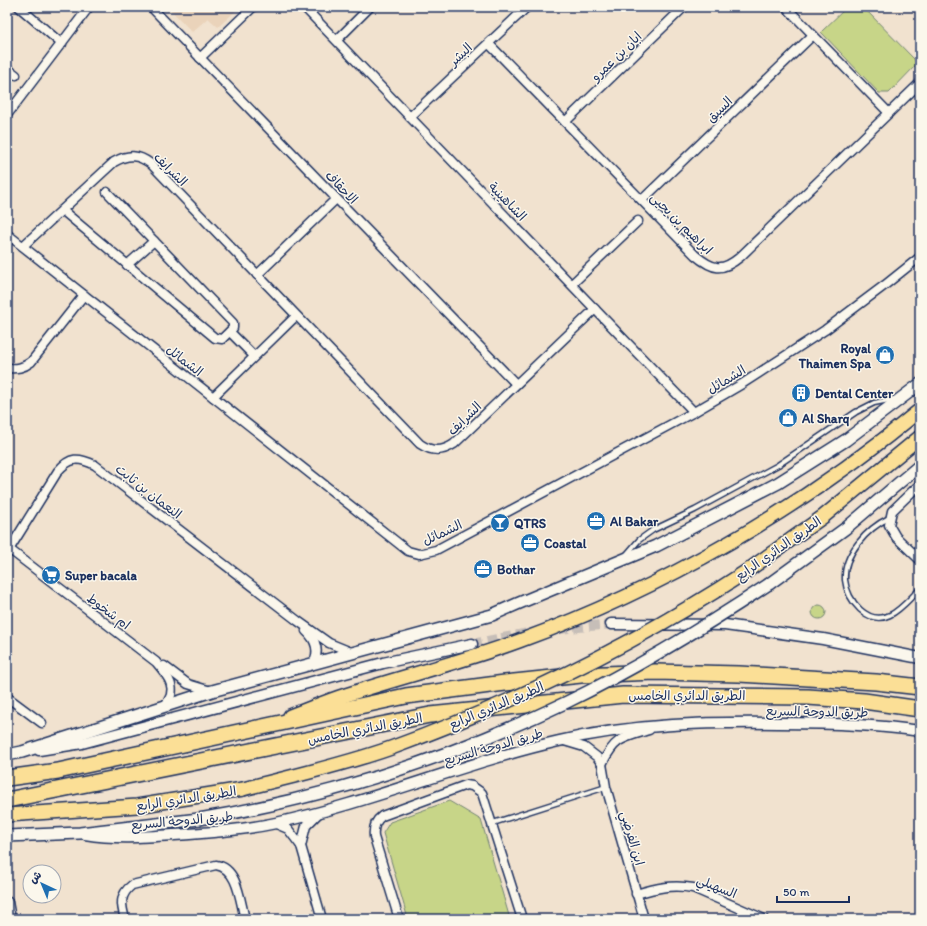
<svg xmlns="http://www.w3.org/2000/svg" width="927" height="926" viewBox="0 0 927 926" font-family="Itim,'Playpen Sans Arabic',sans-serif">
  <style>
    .built { fill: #ead3ba }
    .green { fill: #c7d588; stroke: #718273 }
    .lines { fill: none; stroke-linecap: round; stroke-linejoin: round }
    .tertiary-tunnel { stroke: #c6beb8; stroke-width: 10; stroke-dasharray: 10 5; stroke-linecap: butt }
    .service-casing { stroke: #1b2f5e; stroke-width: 7 }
    .minor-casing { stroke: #1b2f5e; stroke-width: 11 }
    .tertiary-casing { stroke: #1b2f5e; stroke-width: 13 }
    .secondary-casing { stroke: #1b2f5e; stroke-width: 14 }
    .primary-casing { stroke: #1b2f5e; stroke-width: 16 }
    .motorway-casing { stroke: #1b2f5e; stroke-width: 18 }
    .service { stroke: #fbf7ec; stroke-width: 4 }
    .minor { stroke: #fbf7ec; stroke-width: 8 }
    .tertiary { stroke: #fbf7ec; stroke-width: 10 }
    .secondary { stroke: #fbf7ec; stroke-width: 11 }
    .primary { stroke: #fbdf96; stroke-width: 13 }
    .motorway { stroke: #fbdf96; stroke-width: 15 }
    .secondary-bridge-casing { stroke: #1b2f5e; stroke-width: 14; stroke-linecap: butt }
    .primary-bridge-casing { stroke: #1b2f5e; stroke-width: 16; stroke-linecap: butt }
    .secondary-bridge { stroke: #fbf7ec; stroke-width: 11 }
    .primary-bridge { stroke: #fbdf96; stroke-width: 13 }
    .labels { text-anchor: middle; stroke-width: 3; stroke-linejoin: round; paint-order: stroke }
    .street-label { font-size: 13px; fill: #1b2f5e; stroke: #fbf7ec }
    .poi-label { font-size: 13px; font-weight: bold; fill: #1b2f5e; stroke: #fbf7ec; text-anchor: start }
  </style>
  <rect width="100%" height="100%" fill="#f1e2cf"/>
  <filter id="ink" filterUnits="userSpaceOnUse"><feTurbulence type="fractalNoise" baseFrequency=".025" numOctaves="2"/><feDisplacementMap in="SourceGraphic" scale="8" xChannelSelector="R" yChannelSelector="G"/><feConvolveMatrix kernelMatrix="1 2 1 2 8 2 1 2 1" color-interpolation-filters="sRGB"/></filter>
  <g filter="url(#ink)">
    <polygon class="built" points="168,7 240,7 218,27 208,18 192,32"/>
    <g class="green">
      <polygon points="847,7 863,7 918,63 889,93 879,93 821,32"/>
      <circle cx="819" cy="612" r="7"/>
      <polygon points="449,801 481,820 510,919 408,919 383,833 390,822"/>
    </g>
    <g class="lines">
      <g class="tertiary-tunnel">
        <polyline points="559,629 611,624"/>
        <polyline points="472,644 528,633"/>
      </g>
      <defs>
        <g id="service">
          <path d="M 889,518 C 868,528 843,554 845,580 C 847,601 868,626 890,615 C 901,610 911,597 920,589"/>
          <polyline points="627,554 639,540 653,530 695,510 778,465 856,412 874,403 894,399"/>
          <polyline points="493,823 606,787"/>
        </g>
        <g id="minor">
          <polyline points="19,7 62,44"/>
          <polyline points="151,7 516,384"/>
          <polyline points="304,7 694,412"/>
          <polyline points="786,7 889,113"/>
          <polyline points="337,40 370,7"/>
          <path d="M 489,44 L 695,255 C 713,270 722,272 740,257 L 920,83"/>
          <polyline points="200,58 253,7"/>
          <polyline points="7,68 16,75"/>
          <polyline points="7,115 89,7"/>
          <polyline points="410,117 527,7"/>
          <polyline points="565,122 684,7"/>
          <polyline points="642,200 813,35"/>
          <polyline points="62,210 215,338 222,339 233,328 233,323 107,192"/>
          <polyline points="7,234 408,551 419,554 436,550 694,412 742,384 825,330 885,285 920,257"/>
          <path d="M 23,246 L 114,162 C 128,154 138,154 151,164 L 420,444 C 432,452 442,452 454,444 L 595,309"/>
          <polyline points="127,265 154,241"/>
          <polyline points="257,275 336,199"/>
          <polyline points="572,284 638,221"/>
          <polyline points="230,332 254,356"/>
          <path d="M 7,368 C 17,369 23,368 31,362 L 84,295"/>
          <polyline points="213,397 296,316"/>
          <polyline points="920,484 892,511 889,525 896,537 920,560"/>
          <path d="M 9,549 L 156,662 C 168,676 180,690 164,706"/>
          <path d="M 7,553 L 58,471 C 70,457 78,457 95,465 L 298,621 L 329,643 L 351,652"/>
          <path d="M 306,631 C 316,640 320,651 313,664"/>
          <polyline points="164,666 188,684 211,691"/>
          <polyline points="7,697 42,723"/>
          <polyline points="564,741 584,747 597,757 602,764 606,787 644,919"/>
          <path d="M 602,764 C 615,738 622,738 649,730"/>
          <polyline points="274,823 288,829 301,846 322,919"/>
          <polyline points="301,846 306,826 319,813"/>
          <path d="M 636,894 C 656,888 673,884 693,888 L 764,919"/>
          <path d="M 125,919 C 121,905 119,895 132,885 L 216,865 C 238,868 240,901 245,919"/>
          <path d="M 399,919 L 374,837 C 373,828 375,821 382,816 L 466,785 L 472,786 L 482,793 L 522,919"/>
        </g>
        <g id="tertiary">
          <polyline points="611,624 725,625 823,639 920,658"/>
          <polyline points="39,750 82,743 383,663 472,644"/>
          <path d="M 85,834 C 115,839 144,837 174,835 C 208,833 243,830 276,823 C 372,802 463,763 559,741 C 632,724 705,722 779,723 C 827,723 873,724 920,731"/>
          <polyline points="7,902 10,919"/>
        </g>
        <g id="secondary">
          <polyline points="769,584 846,528 920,465"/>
          <polyline points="7,755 22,752 212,691 492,615 517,604 656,546 778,483 846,440 920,384"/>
          <polyline points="7,836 80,833 199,819"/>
        </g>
        <g id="primary">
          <polyline points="747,571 824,516 920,437"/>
          <path d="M 290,716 C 309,709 327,701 346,695 C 404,676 462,662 519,641 C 662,589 804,507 920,410"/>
          <polyline points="7,815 137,806 243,789"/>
        </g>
        <g id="motorway">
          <polyline points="7,778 58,771 406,696 505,683 581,675 655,672 739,674 876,682 920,687"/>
          <polyline points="7,800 430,715 623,695 808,697 864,701 920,709"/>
        </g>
      </defs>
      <use href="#service" class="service-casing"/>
      <use href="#minor" class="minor-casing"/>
      <use href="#tertiary" class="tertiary-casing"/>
      <use href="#secondary" class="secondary-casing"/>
      <use href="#primary" class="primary-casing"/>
      <use href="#motorway" class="motorway-casing"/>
      <use href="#service" class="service"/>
      <use href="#minor" class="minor"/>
      <use href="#tertiary" class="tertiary"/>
      <use href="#secondary" class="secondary"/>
      <use href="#primary" class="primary"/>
      <use href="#motorway" class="motorway"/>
      <defs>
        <path id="secondary-bridge" d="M 199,819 C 326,798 450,758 567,702 C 637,668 704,627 769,584"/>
        <path id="primary-bridge" d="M 243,789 C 293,776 343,765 391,748 C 517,702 636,644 747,571"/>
      </defs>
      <use href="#secondary-bridge" class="secondary-bridge-casing"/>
      <use href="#primary-bridge" class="primary-bridge-casing"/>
      <use href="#secondary-bridge" class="secondary-bridge"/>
      <use href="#primary-bridge" class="primary-bridge"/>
    </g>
  </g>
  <defs>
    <symbol id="shop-disc" viewBox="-11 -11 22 22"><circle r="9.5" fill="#1f6fb2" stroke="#fbf7ec"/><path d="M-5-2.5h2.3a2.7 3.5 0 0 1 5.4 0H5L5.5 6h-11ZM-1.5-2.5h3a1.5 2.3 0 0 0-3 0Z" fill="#fff"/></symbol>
    <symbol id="building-disc" viewBox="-11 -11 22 22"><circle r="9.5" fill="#1f6fb2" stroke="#fbf7ec"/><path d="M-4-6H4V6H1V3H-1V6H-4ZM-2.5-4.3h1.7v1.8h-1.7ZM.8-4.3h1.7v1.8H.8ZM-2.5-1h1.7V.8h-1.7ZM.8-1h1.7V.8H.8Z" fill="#fff"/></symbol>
    <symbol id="office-disc" viewBox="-11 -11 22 22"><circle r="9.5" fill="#1f6fb2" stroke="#fbf7ec"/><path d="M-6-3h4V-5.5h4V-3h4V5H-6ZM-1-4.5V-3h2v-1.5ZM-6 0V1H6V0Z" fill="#fff"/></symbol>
    <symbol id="bar-disc" viewBox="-11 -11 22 22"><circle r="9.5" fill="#1f6fb2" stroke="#fbf7ec"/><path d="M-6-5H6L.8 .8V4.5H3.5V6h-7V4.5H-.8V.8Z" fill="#fff"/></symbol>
    <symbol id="supermarket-disc" viewBox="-11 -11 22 22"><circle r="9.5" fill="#1f6fb2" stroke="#fbf7ec"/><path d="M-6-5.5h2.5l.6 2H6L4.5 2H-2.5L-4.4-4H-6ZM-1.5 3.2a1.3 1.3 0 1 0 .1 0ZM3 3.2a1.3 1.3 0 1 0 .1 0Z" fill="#fff"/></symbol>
  </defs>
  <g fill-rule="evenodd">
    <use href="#shop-disc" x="874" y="344" width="22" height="22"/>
    <use href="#building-disc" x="790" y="382" width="22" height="22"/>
    <use href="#shop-disc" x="777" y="407" width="22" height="22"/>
    <use href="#office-disc" x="585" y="510" width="22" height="22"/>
    <use href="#bar-disc" x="489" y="512" width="22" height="22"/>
    <use href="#office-disc" x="519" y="532" width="22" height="22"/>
    <use href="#office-disc" x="472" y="558" width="22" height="22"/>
    <use href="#supermarket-disc" x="40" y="564" width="22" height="22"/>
  </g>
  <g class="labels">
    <g class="street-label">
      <text transform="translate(460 54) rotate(-43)" y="5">البشر</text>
      <text transform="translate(616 56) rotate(-44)" y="5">ابان بن عمرو</text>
      <text transform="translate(719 109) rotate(-44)" y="5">السيق</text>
      <text transform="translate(171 169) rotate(45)" y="5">الشرايف</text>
      <text transform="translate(342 187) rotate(46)" y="5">الاحقاف</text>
      <text transform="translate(508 201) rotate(46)" y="5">الشاهينية</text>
      <text transform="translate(682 223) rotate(45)" y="5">ابراهيم بن يحيى</text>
      <text transform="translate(185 360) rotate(38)" y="5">الشمائل</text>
      <text transform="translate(726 379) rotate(-31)" y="5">الشمائل</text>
      <text transform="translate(464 418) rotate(-44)" y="5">الشرايف</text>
      <text transform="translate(149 491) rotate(38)" y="5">النعمان بن ثابت</text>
      <text transform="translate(442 532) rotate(-25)" y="5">الشمائل</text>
      <text transform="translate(778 548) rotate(-35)" y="5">الطريق الدائري الرابع</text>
      <text transform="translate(109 611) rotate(37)" y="5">ام شخوط</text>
      <text x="687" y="700">الطريق الدائري الخامس</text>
      <text transform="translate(496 705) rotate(-23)" y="5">الطريق الدائري الرابع</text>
      <text transform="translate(817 711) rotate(1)" y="5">طريق الدوحة السريع</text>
      <text transform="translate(365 728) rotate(-11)" y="5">الطريق الدائري الخامس</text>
      <text transform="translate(493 746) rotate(-16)" y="5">طريق الدوحة السريع</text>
      <text transform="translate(186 798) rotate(-9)" y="5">الطريق الدائري الرابع</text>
      <text transform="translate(182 820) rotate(-5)" y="5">طريق الدوحة السريع</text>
      <text transform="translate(633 838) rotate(74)" y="5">ابن الفرضي</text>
      <text transform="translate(717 886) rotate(22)" y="5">السهيلي</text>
    </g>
    <g class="poi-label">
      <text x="871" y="353" text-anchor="end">Royal<tspan x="871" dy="15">Thaimen Spa</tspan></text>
      <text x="815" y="398">Dental Center</text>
      <text x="802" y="423">Al Sharq</text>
      <text x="610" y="526">Al Bakar</text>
      <text x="514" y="528">QTRS</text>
      <text x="544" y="548">Coastal</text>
      <text x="497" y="574">Bothar</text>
      <text x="65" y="580">Super bacala</text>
    </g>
  </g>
  <rect width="927" height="926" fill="none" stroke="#fbf7ec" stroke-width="24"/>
  <rect x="12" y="12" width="903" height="902" fill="none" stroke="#1b2f5e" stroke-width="1.5" filter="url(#ink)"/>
  <g transform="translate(42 884) rotate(316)"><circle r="19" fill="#fbf7ec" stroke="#a1a7b3"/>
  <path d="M0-3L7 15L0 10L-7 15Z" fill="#1f6fb2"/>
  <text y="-6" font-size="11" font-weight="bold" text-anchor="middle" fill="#1b2f5e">ش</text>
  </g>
  <path d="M777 896v6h72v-6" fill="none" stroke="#1b2f5e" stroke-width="2"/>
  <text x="783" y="896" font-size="12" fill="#1b2f5e" stroke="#fbf7ec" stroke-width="3" paint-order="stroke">50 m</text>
</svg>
